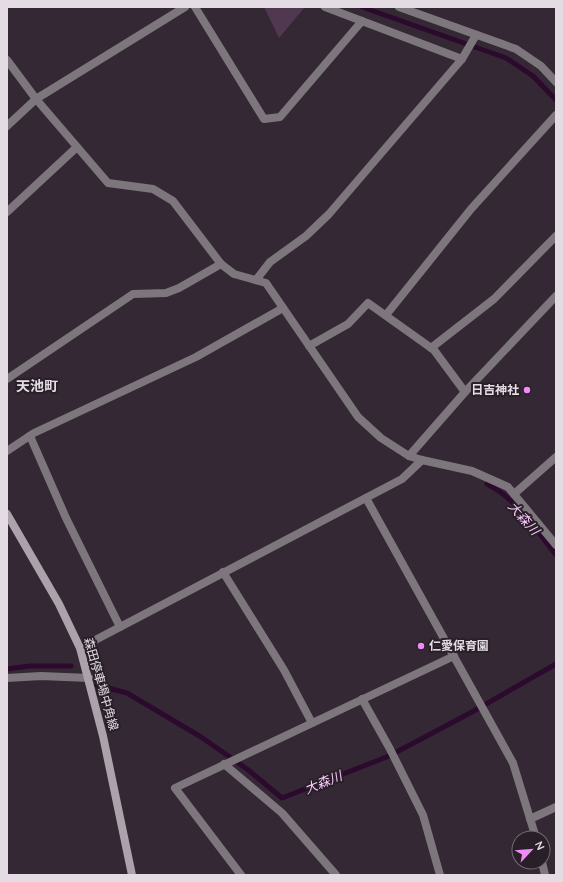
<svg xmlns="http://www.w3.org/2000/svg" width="563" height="882" viewBox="0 0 563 882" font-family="Quicksand,'Noto Sans JP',sans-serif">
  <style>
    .green { fill: #4f3850 }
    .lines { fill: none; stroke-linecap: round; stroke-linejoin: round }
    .stream { stroke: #2c0a2e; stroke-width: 5 }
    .service { stroke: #7d777d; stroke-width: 8 }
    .minor { stroke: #7d777d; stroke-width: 8 }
    .secondary { stroke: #aba2ab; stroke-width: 8 }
    .poi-dot { fill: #f08bf6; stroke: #291f29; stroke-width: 1.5 }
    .labels { text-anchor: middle; stroke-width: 4; stroke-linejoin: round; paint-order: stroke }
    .poi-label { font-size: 12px; font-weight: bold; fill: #e3dce3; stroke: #291f29; text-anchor: end }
    .street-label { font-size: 12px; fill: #e3dce3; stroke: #291f29 }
    .water-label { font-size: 13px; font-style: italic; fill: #f9c9fb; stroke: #291f29 }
    .quarter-label { font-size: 14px; font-weight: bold; fill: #e3dce3; stroke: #291f29 }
  </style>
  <rect width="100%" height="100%" fill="#332833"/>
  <polygon class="green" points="264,7 305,7 279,38"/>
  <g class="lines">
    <g class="stream">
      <polyline points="362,7 506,58 533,76 556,100"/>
      <path d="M 487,484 C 517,499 536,530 556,555"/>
      <polyline points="7,669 29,666 71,666"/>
      <polyline points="97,685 127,693 201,737 247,769 282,798 389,756 472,712 556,664"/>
    </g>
    <g class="service">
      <polyline points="7,212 77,147"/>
      <polyline points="309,346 348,324 368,303 434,350 465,392"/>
      <polyline points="431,348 494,299 556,236"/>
      <polyline points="7,379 133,294 166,293 179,288 221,264"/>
      <polyline points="514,494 556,457"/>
      <polyline points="530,819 556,807"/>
    </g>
    <g class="minor">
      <polyline points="195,7 264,119 280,117 362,21"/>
      <polyline points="325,7 462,59"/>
      <polyline points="399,7 516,49 541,66 556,82"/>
      <polyline points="7,60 36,99 108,183 153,189 173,201 221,264 234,274 266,283 358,417 381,438 409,456 422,460 472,471 508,487 556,545"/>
      <polyline points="7,126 36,99 185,7"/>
      <polyline points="256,280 270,262 306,236 329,214 462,59 476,35"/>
      <polyline points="386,315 471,209 556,115"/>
      <polyline points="30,436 66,518 120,627"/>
      <polyline points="7,451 34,433 196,357 283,308"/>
      <polyline points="409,456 465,392 556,296"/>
      <polyline points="366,498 513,763 536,838"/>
      <polyline points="223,572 284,670 312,723"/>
      <polyline points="80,648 402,479 422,460"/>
      <polyline points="7,678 41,676 89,678"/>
      <polyline points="362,699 390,749 423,815 440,875"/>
      <polyline points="224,764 282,813 336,875"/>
      <polyline points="542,862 545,875"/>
      <polyline points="241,875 175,788 454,656"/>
    </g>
    <polyline class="secondary" points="7,514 59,604 80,648 103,736 132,875"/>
  </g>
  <g class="poi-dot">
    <circle cx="527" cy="390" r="4"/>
    <circle cx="421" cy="646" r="4"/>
  </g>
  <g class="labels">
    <g class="poi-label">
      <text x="519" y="394">日吉神社</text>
      <text x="429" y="650" text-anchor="start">仁愛保育園</text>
    </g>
    <g class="street-label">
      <text transform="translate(101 684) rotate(74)" y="4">森田停車場中角線</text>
    </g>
    <g class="water-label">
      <text transform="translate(524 518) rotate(48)" y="5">大森川</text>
      <text transform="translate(323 782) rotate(-22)" y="5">大森川</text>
    </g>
    <g class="quarter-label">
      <text x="37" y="391">天池町</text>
    </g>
  </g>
  <rect width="563" height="882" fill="none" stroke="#e3dce3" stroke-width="16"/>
  <g transform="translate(531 850) rotate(64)"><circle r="19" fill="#291f29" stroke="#736b73"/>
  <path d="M0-3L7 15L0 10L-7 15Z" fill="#f08bf6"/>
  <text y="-6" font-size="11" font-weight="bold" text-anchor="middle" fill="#e3dce3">N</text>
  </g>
</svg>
